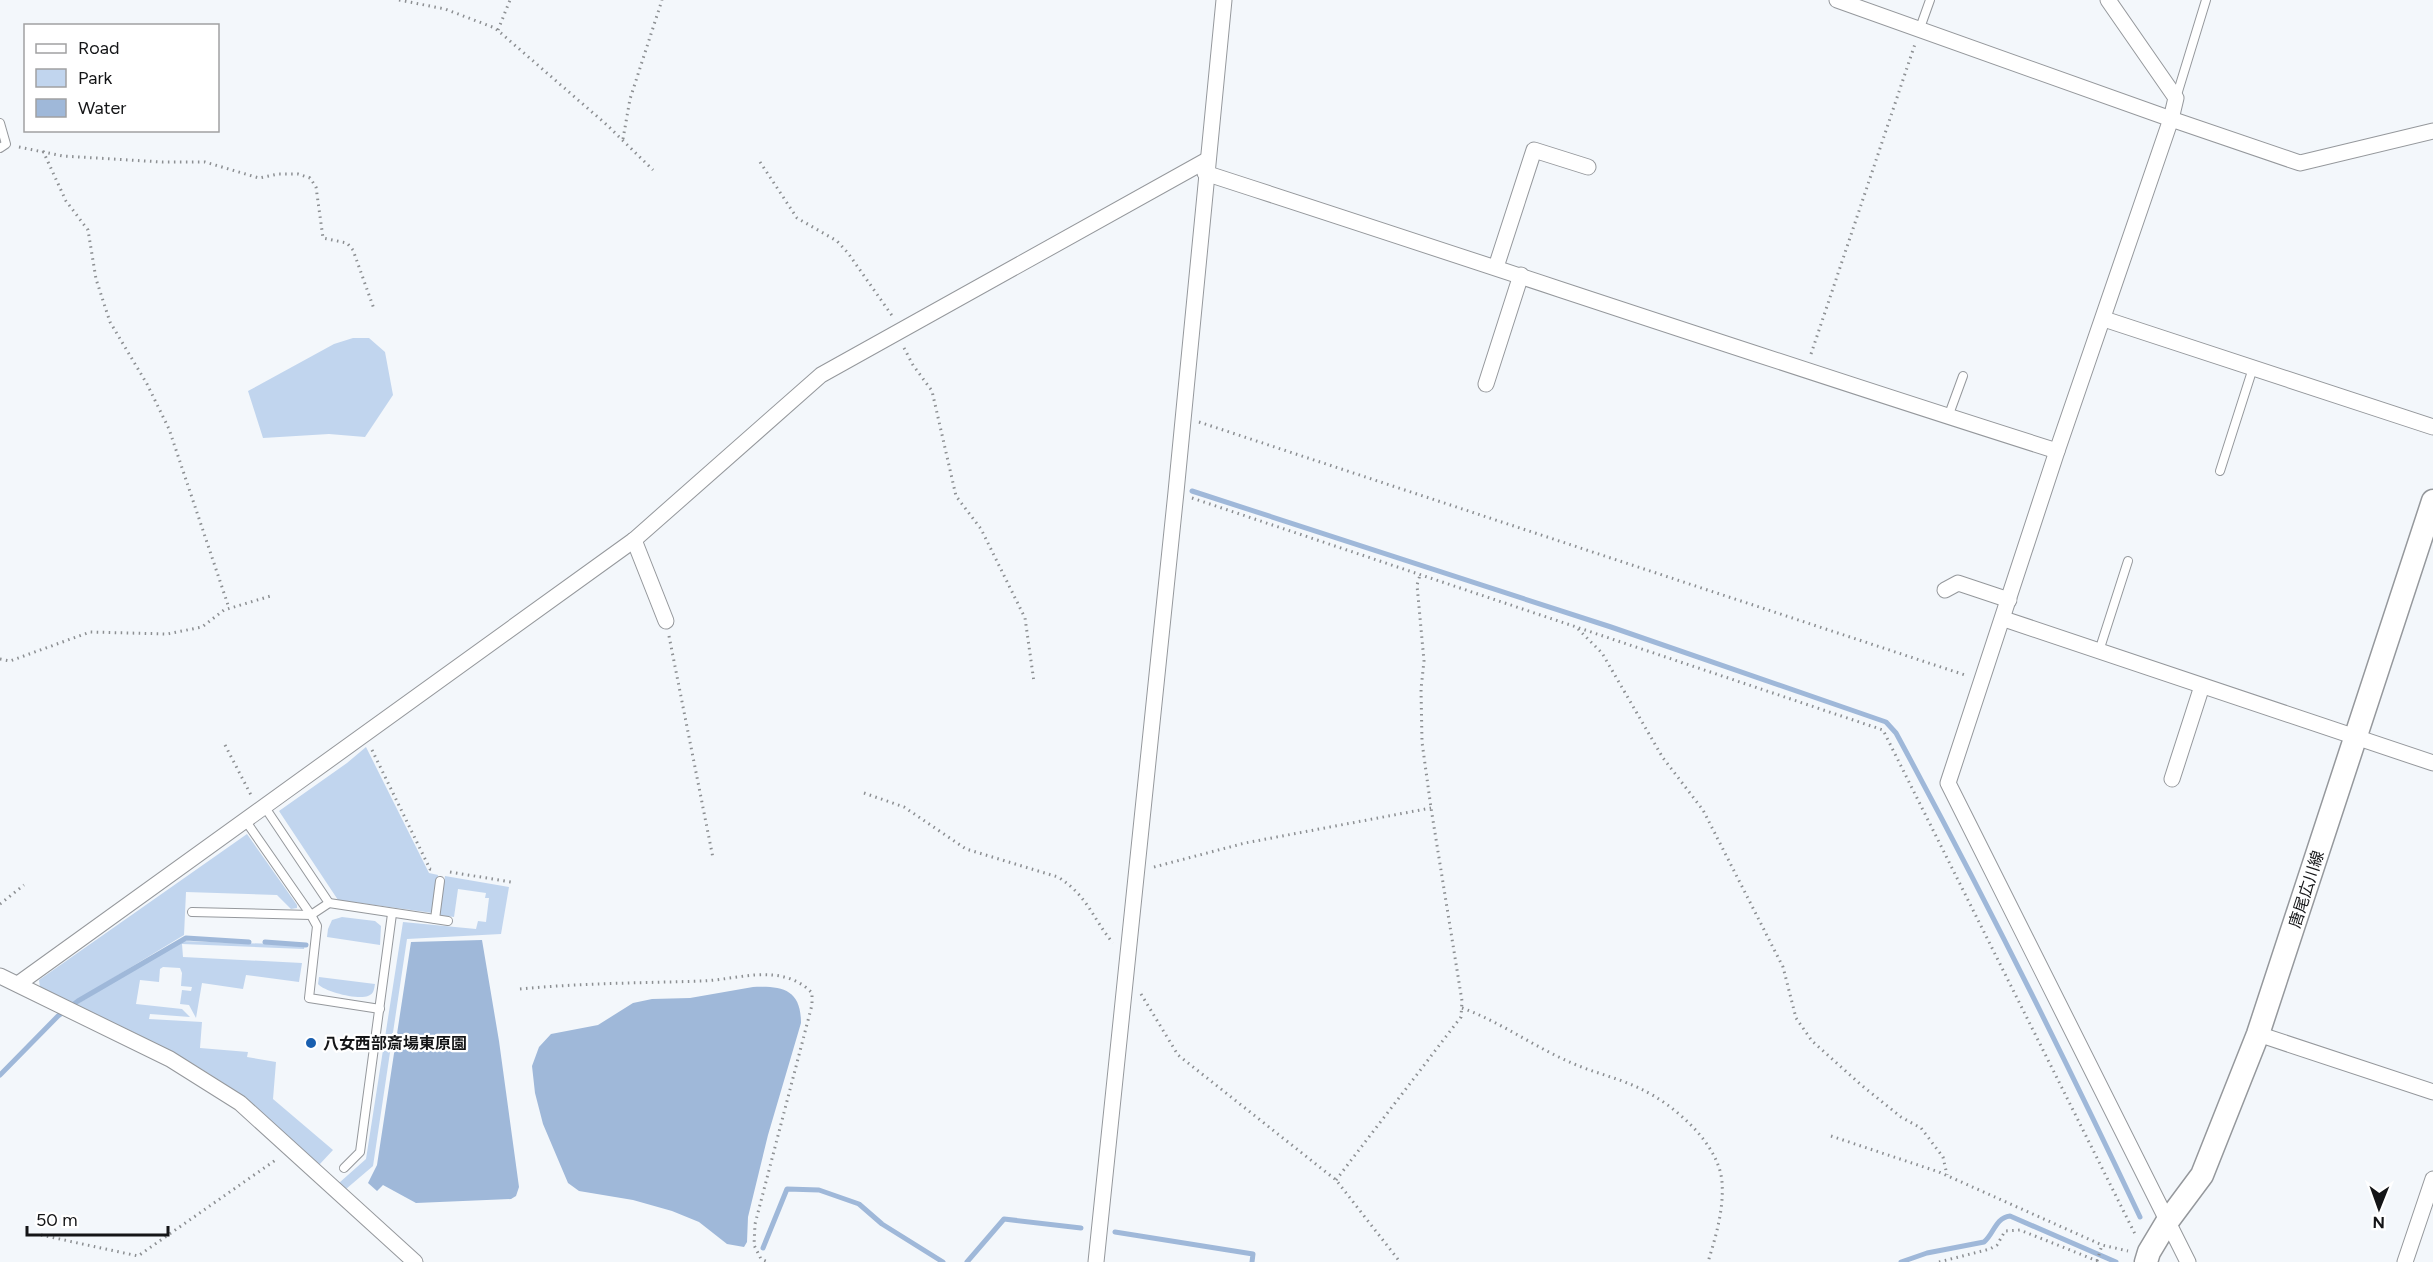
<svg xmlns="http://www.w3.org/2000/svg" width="2433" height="1262" viewBox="0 0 2433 1262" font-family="Figtree,'Noto Sans JP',sans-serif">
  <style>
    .green { fill: #c1d5ee }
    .water { fill: #9fb8d9 }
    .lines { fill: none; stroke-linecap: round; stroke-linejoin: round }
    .stream { stroke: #9fb8d9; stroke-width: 5 }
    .service-casing { stroke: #95989c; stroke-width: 10 }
    .minor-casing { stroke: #95989c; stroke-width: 17 }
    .secondary-casing { stroke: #95989c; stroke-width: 25 }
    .path { stroke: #8c8f92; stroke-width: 3; stroke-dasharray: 1.5 4.5; stroke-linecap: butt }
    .service { stroke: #fff; stroke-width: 8 }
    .minor { stroke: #fff; stroke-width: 15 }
    .secondary { stroke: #fff; stroke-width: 22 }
    .poi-dot { fill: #195faf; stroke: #fff; stroke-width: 2 }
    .labels { text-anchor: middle; stroke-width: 4.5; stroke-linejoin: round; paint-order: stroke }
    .street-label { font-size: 16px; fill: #141517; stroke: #fff }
    .poi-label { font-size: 16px; font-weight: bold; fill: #141517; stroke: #fff; text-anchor: start }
  </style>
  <rect width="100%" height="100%" fill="#f3f7fb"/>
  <g class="green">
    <polygon points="353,338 369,338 385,352 393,395 365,437 329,434 263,438 248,391 334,344"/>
    <polygon points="366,747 429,873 438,875 433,913 338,900 279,811 347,763"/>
    <polygon points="247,834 297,905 297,908 291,909 277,895 186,892 184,935 72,1003 40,988 39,980"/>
    <polygon points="445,876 509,887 501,934 407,939 373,1166 346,1189 339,1183 366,1159 403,922 476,929 478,921 486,922 489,898 485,898 486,893 458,889 454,917 439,915"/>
    <polygon points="342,917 375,921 381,926 380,945 327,937 328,929 332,920"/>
    <path d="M 181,941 L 305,945 L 304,949 L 182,944 L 183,957 L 302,963 L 299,982 L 246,975 L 243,989 L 202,983 L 196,1018 L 189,1005 L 180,1004 L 182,990 L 191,991 L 192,987 L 181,986 L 182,973 L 180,968 L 163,967 L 160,969 L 159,982 L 140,980 L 136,1004 L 182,1009 L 190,1017 L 150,1014 L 149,1019 L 202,1022 L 200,1048 L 248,1052 L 247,1057 L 276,1062 L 273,1099 L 333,1150 L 319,1165 C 283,1133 249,1098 208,1073 C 166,1047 121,1026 76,1005 Z"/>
    <path d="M 319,977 L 375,984 C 374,989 374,994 368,996 C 358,1000 325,992 318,984 Z"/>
  </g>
  <g class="water">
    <polygon points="482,940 499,1041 519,1187 516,1196 511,1199 416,1203 383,1185 377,1191 368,1183 377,1165 411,942"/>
    <path d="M 753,987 C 782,986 801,989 801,1023 L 768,1135 L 748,1217 L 747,1242 L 744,1247 L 727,1244 L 699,1222 L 672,1211 L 633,1200 L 579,1191 L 568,1183 L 543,1124 L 535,1093 L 532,1066 L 539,1047 L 551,1034 L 598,1025 L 633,1003 L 652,999 L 690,998 Z"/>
  </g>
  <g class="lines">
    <g class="stream">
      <path d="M 1192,491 L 1611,627 L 1886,722 L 1896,733 C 1982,892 2063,1054 2140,1217"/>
      <polyline points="265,942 306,945"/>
      <polyline points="0,1075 58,1016 78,1001 186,938 249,942"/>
      <polyline points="1115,1232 1253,1254 1252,1262"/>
      <polyline points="763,1248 787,1189 819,1190 859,1204 882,1224 943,1262"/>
      <polyline points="967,1262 1004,1219 1081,1228"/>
      <path d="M 1901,1262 L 1927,1253 L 1984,1242 C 1994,1234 1995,1218 2010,1216 L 2116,1262"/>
    </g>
    <defs>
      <g id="service">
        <polyline points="1920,28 1930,0"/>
        <polyline points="2176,98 2206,0"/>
        <polyline points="0,123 6,144 0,148"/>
        <polyline points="1948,417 1963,376"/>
        <polyline points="2220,471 2253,368"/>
        <polyline points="2099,651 2128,561"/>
        <polyline points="245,820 311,915 329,903 264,806"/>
        <polyline points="329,903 448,921"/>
        <polyline points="192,912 311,915 317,926 309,998 380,1009"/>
        <polyline points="435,919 440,881"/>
        <polyline points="344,1168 360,1152 392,914"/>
      </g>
      <g id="minor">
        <polyline points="1837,0 2171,119 2300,163 2433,131"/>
        <polyline points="2108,0 2176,98 2171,119 2057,451 1948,783 2188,1262"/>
        <path d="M 1205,173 C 1490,265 1772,361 2057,451"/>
        <polyline points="1496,267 1534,150 1588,167"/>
        <polyline points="2104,319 2433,427"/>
        <polyline points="1486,384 1521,275"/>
        <polyline points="634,540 666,621"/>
        <polyline points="1945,590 1958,583 2009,600"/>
        <polyline points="2004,619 2433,763"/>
        <polyline points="2172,779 2202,686"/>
        <polyline points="0,976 170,1059 240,1103 415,1262"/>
        <polyline points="18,984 634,540 821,375 1207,160"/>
        <polyline points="2258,1034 2433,1092"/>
        <polyline points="1096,1262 1176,492 1224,0"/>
        <polyline points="2405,1262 2433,1179"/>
      </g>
      <polyline id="secondary" points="2146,1262 2149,1252 2167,1222 2202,1175 2258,1034 2433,501"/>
    </defs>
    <use href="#service" class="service-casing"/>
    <use href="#minor" class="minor-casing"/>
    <use href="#secondary" class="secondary-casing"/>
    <g class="path">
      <polyline points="399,0 445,9 495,28 607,125 653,170"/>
      <polyline points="498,30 510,0"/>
      <polyline points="623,139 630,99 662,0"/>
      <polyline points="19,147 63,156 162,162 205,162 259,178 278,174 298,174 310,178 316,187 323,238 347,243 353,250 374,309"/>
      <polyline points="43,151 66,201 88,230 96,279 110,322 147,384 169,429 229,608"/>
      <polyline points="760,162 797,218 837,241 848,253 893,317"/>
      <polyline points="904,348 913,365 932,391 956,496 981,529 1025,618 1034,682"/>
      <polyline points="1811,354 1915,44"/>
      <polyline points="1199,422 1968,676"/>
      <polyline points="1192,498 1883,730 2135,1234"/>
      <polyline points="1578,629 1602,653 1663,758 1703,810 1783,967 1796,1018 1812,1041 1860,1084 1901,1117 1921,1128 1943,1157 1947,1175"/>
      <polyline points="669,636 713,858"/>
      <polyline points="0,659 10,661 90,632 167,634 202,627 224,610 274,595"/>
      <polyline points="225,745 252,797"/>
      <polyline points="372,750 430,869 435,870"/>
      <path d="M 864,793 L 904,807 L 966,849 L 1058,877 C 1089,897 1092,918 1113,943"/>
      <polyline points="1154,867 1245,843 1431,808"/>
      <polyline points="450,872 511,882"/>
      <polyline points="0,904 24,885"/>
      <path d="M 520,989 C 581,983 642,983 703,981 C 725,980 751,973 772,975 C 787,976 802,982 812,993 L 812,1005 L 755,1224 L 754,1245 L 761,1259 L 768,1262"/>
      <polyline points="1141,994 1178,1055 1336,1180 1400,1262"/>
      <path d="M 1462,1008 C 1501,1022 1534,1047 1572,1063 C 1594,1073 1619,1078 1641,1089 C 1673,1104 1719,1143 1722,1182 C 1724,1209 1716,1236 1708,1262"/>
      <polyline points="1831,1136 1939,1172 2102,1245 2128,1251"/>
      <polyline points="1336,1180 1461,1017 1462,1001 1431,808 1422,742 1421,689 1424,661 1417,585 1420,575"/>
      <polyline points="41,1235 138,1256 277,1159"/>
      <polyline points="2097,1261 2102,1245"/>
      <polyline points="1939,1262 1990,1249 1997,1245 2005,1231 2020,1230 2100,1262"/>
    </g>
    <use href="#service" class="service"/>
    <use href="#minor" class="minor"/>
    <use href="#secondary" class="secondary"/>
  </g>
  <circle class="poi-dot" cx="311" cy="1043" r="6"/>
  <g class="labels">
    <g class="street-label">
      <text transform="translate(2306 889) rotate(-72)" y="6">唐尾広川線</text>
    </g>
    <g class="poi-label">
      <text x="323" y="1049">八女西部斎場東原園</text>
    </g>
  </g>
  <rect x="24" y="24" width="195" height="108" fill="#ffffff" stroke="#a1a1a2" stroke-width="1.5"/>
  <rect x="36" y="44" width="30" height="9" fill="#ffffff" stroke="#a1a1a2" stroke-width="1.5"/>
  <text x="78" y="54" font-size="18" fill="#141517">Road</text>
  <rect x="36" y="69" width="30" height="18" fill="#c1d5ee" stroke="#a1a1a2" stroke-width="1.5"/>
  <text x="78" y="84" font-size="18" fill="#141517">Park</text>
  <rect x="36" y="99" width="30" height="18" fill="#9fb8d9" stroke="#a1a1a2" stroke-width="1.5"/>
  <text x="78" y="114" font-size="18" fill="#141517">Water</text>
  <g transform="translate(2379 1208) rotate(181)" stroke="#ffffff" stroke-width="4.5" paint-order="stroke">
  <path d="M0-4.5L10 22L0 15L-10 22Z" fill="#141517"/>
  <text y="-9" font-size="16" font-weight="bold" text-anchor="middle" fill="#141517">N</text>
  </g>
  <path d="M27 1226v9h141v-9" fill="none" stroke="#141517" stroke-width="3"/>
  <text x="36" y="1226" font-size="18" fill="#141517" stroke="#ffffff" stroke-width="4.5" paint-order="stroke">50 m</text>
</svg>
